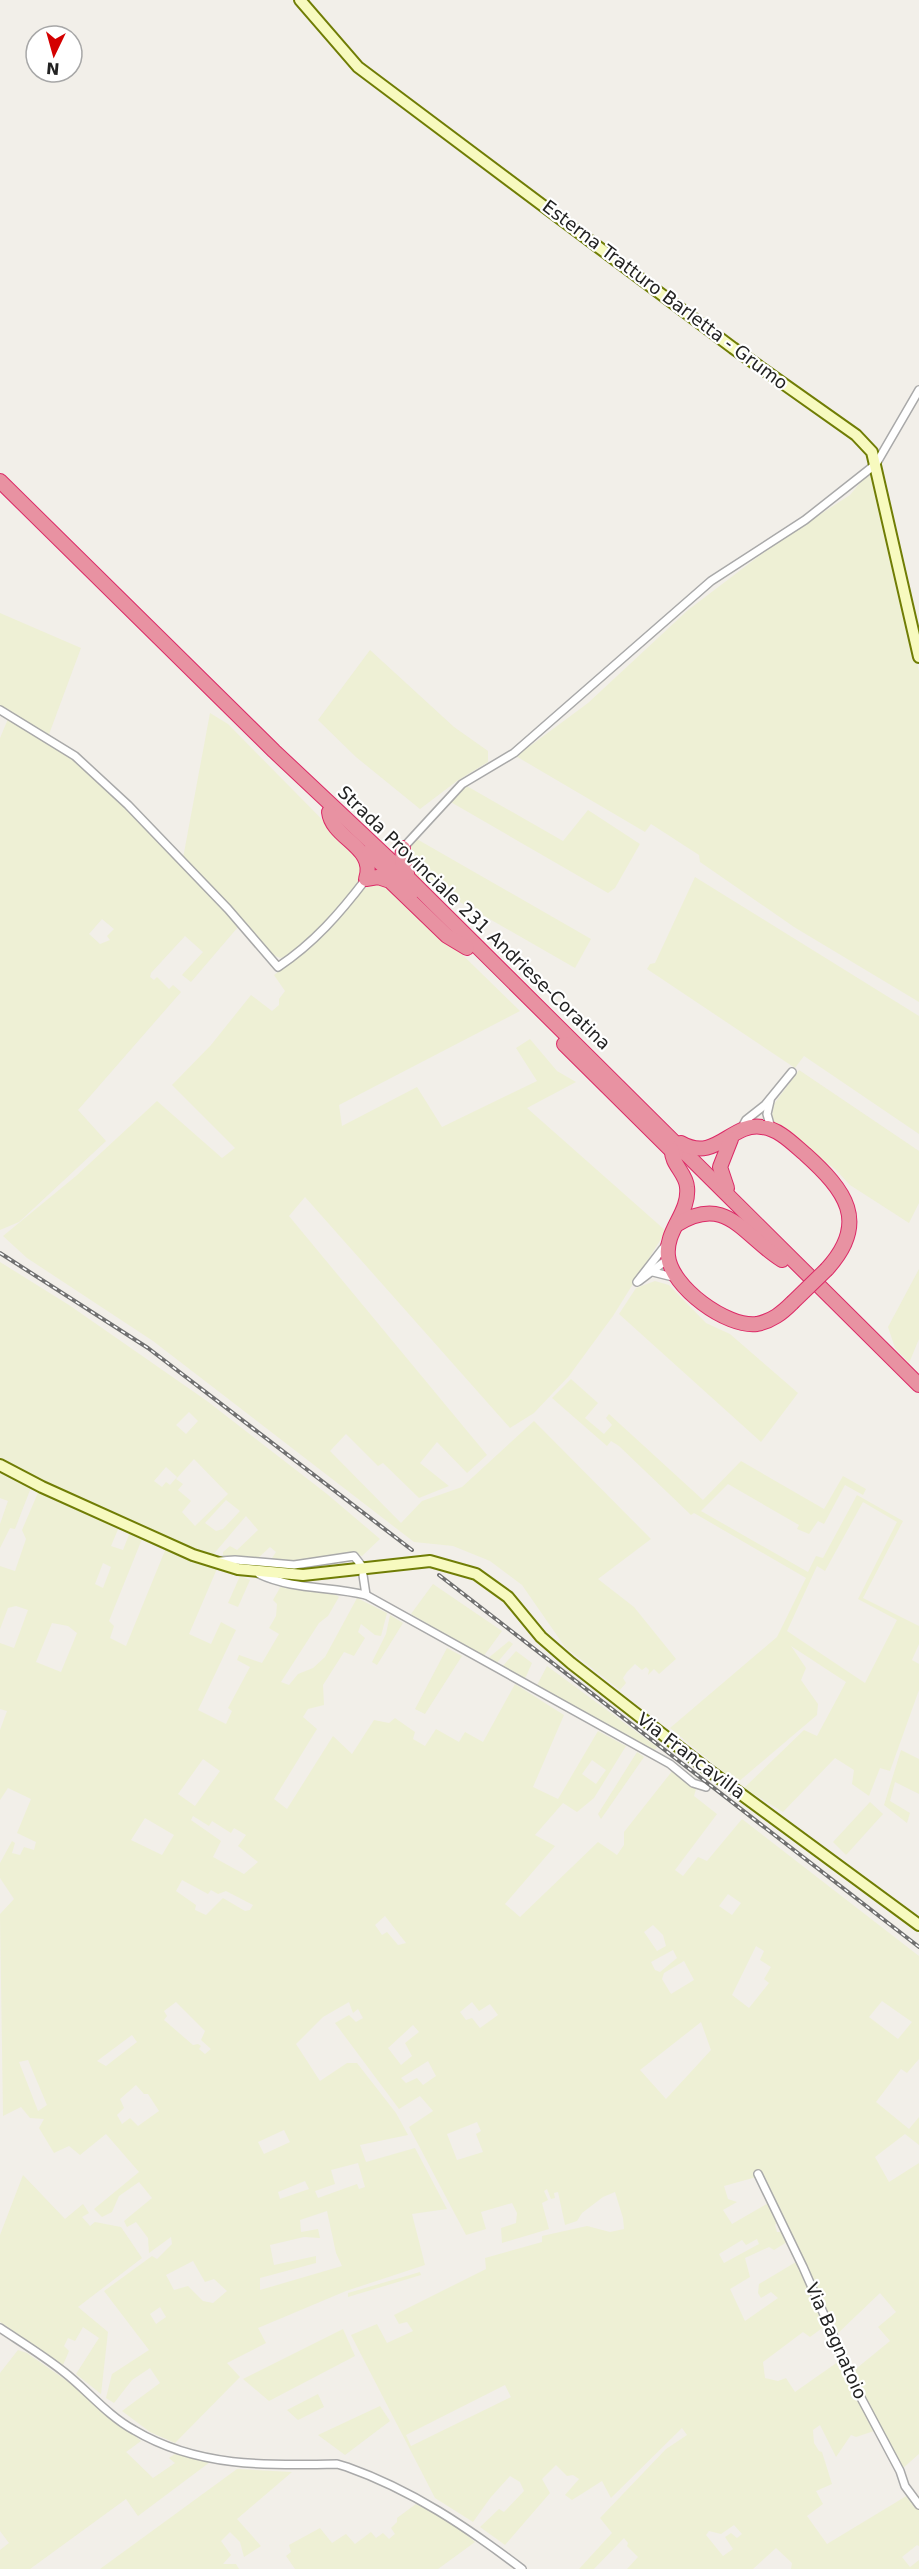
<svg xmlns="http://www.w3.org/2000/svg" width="919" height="2569" viewBox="0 0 919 2569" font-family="'DejaVu Sans',sans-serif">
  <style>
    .farmland { fill: #eef0d5; fill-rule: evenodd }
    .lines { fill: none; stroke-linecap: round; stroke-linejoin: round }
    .street-casing { stroke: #a9a9a9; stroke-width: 10 }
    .secondary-casing { stroke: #707d05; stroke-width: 14 }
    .highway-casing { stroke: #dc2a67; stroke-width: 16 }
    .street { stroke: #fff; stroke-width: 7 }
    .secondary { stroke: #f7fabf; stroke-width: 10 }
    .highway { stroke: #e892a2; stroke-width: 14 }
    .rail-casing { stroke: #707070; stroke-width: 4 }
    .rail { stroke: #fff; stroke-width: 1.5; stroke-dasharray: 4.5; stroke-linecap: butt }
    .highway-bridge-casing { stroke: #dc2a67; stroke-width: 16; stroke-linecap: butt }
    .highway-bridge { stroke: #e892a2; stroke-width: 14 }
    .labels { text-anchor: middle; stroke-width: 4.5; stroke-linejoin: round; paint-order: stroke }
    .street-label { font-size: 18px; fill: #222; stroke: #fff }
  </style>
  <rect width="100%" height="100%" fill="#f2efe9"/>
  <g class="farmland">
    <polygon points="873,467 919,671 919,1002 794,927 700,862 699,855 651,824 645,832 514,755 530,746 588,703 688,610 779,541 850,495"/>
    <polygon points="0,613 81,648 48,737 0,710"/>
    <polygon points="370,650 454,727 488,751 488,762 457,781 420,809 356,757 318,720"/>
    <polygon points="210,713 228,724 362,860 365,875 342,909 295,954 280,958 264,951 183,858"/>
    <path d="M 8,719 L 74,759 L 114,792 L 228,910 L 238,927 L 191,982 L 182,975 L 203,952 L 185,936 L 151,973 L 150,977 L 154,980 L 157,977 L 169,989 L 173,985 L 181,992 L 78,1110 L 106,1141 L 19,1222 L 0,1230 L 0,738 ZM 102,919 L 114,929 L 107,936 L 110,940 L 100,944 L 89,934 Z"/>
    <polygon points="465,785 563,841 588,810 640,844 615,888 608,893 449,801"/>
    <polygon points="415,838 591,939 575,968 418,878 408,865 406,852"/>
    <polygon points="695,877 919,1016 919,1134 804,1056 795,1068 647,969 650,964 655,963"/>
    <polygon points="369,880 387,881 520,1011 339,1105 342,1126 417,1087 442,1127 537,1081 516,1048 530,1039 557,1071 576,1082 527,1108 666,1231 613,1316 569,1376 534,1413 510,1428 305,1197 289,1216 487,1455 467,1473 437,1442 420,1463 449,1486 419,1498 383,1463 378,1466 346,1434 330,1451 401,1523 422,1501 462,1487 534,1421 651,1539 598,1579 634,1607 676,1659 659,1674 654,1669 648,1675 649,1670 646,1667 642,1670 635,1664 627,1672 623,1678 626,1683 620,1690 565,1647 522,1585 490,1561 453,1546 414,1542 153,1341 27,1258 3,1236 76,1176 157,1101 222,1158 235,1148 172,1085 211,1045 251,995 272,1011 279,1005 279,999 285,991 274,975 301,954 334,923"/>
    <polygon points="799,1070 919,1151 919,1203 909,1223 850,1185 835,1169 771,1123 774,1104"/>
    <path d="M 0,1262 L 69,1305 L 207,1401 L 327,1494 L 380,1539 L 362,1556 L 354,1554 L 298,1562 L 270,1561 L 276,1552 L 270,1547 L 256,1560 L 223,1557 L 223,1552 L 230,1546 L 237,1550 L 258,1530 L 246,1516 L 212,1556 L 157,1535 L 0,1459 ZM 189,1412 L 198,1421 L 186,1434 L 176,1425 ZM 194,1459 L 228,1494 L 195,1526 L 182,1512 L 191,1501 L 178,1490 L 183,1484 L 176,1479 ZM 166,1467 L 177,1477 L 170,1485 L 166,1482 L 162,1487 L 154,1481 ZM 226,1500 L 240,1511 L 223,1529 L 216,1531 L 205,1523 Z"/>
    <polygon points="919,1269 919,1339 909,1363 895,1348 888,1327"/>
    <polygon points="655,1281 669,1285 706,1323 730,1334 798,1393 761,1442 619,1314 636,1288"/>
    <path d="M 571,1379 L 598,1403 L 585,1418 L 604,1434 L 612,1425 L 606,1418 L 609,1414 L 703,1500 L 741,1461 L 824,1509 L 843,1476 L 866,1489 L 863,1495 L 845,1485 L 824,1524 L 818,1521 L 809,1534 L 797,1529 L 799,1525 L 728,1484 L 701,1511 L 808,1572 L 816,1556 L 823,1558 L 857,1495 L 903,1521 L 863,1598 L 919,1626 L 919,1644 L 912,1660 L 919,1664 L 919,1690 L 890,1771 L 880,1768 L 869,1796 L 852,1784 L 854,1770 L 835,1758 L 783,1812 L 744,1788 L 804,1730 L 817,1736 L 846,1682 L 791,1646 L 806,1668 L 801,1680 L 818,1704 L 817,1715 L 737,1783 L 670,1728 L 777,1637 L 806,1578 L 694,1513 L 691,1515 L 619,1446 L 611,1441 L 607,1446 L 552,1398 ZM 863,1502 L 897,1522 L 858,1599 L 897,1620 L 865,1683 L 787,1631 L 817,1566 L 825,1571 Z"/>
    <polygon points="0,1468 32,1485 15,1529 10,1528 0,1548 0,1524 8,1501 0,1498"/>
    <path d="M 40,1488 L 119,1527 L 111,1546 L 123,1550 L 130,1532 L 142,1539 L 109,1621 L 114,1626 L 110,1638 L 126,1646 L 166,1548 L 219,1564 L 189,1634 L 211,1644 L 221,1622 L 236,1630 L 198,1710 L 226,1724 L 232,1711 L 228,1708 L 250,1667 L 237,1660 L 239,1655 L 262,1663 L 279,1634 L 269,1628 L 276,1616 L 277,1604 L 273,1600 L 281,1586 L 335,1594 L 339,1597 L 328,1616 L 319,1623 L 281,1682 L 289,1685 L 298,1674 L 313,1668 L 325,1657 L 357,1598 L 387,1613 L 381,1636 L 375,1635 L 361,1624 L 358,1632 L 365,1638 L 354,1656 L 344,1652 L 323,1685 L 324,1705 L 308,1709 L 303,1717 L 317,1729 L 274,1799 L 287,1809 L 333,1736 L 352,1754 L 374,1720 L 389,1723 L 395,1718 L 415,1732 L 413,1739 L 425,1746 L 436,1729 L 459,1742 L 465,1732 L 483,1742 L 515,1684 L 564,1715 L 533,1787 L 558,1799 L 598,1731 L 626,1746 L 594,1798 L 577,1812 L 563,1803 L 535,1835 L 555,1846 L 505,1904 L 520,1917 L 598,1842 L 617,1855 L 624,1845 L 624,1832 L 673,1770 L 696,1789 L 694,1796 L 717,1814 L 675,1870 L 683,1876 L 698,1857 L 707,1861 L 742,1819 L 919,1956 L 919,2059 L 907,2073 L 901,2069 L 876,2102 L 909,2129 L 919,2117 L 919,2145 L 905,2134 L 875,2157 L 889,2182 L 919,2163 L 919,2454 L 902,2469 L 875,2425 L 852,2372 L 890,2341 L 878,2327 L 896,2312 L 880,2293 L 835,2336 L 760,2176 L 724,2186 L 728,2199 L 737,2202 L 723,2210 L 732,2224 L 770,2202 L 778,2221 L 775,2225 L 777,2232 L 783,2232 L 787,2242 L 774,2250 L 769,2247 L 745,2258 L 750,2277 L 730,2289 L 745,2321 L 778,2298 L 771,2292 L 761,2298 L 758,2293 L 759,2284 L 796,2262 L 825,2326 L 810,2337 L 803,2332 L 763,2362 L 765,2378 L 778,2381 L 786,2378 L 795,2392 L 842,2359 L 874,2431 L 856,2437 L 851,2435 L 836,2457 L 820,2425 L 813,2430 L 814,2443 L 819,2451 L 822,2452 L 832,2484 L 816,2491 L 823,2504 L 807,2516 L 827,2544 L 908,2495 L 919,2508 L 919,2546 L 917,2545 L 902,2557 L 910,2567 L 919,2560 L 919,2569 L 791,2569 L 792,2563 L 776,2548 L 753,2569 L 627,2569 L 638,2557 L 627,2546 L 628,2543 L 624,2538 L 594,2569 L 579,2569 L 612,2533 L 600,2518 L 666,2449 L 687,2435 L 682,2428 L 611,2498 L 602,2481 L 572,2500 L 565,2495 L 579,2479 L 573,2475 L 567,2476 L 556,2465 L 542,2479 L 550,2493 L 505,2545 L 480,2527 L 499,2509 L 504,2512 L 524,2491 L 520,2482 L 510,2476 L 491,2497 L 473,2522 L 435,2498 L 351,2335 L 377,2324 L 387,2343 L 413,2331 L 407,2322 L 399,2324 L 394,2315 L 486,2269 L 485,2258 L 542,2242 L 542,2236 L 587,2226 L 610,2232 L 624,2229 L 623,2218 L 615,2192 L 603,2197 L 582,2213 L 577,2221 L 565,2225 L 558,2192 L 554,2193 L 555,2198 L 551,2199 L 547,2189 L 544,2191 L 548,2200 L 542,2203 L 549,2229 L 502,2243 L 501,2228 L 516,2223 L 517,2213 L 512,2203 L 481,2212 L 486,2229 L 466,2235 L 409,2127 L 433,2111 L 420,2096 L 399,2109 L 335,2023 L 349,2015 L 356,2022 L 363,2018 L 358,2009 L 353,2013 L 349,2002 L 323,2017 L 296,2044 L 320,2081 L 347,2063 L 357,2063 L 396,2113 L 408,2135 L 360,2145 L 366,2162 L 415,2148 L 447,2209 L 412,2214 L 425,2265 L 346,2291 L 258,2328 L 266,2343 L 227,2363 L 240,2377 L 175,2443 L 150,2432 L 122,2411 L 160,2383 L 150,2368 L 132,2380 L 114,2403 L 106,2398 L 112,2374 L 149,2350 L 104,2291 L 152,2256 L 157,2259 L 172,2244 L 171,2237 L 149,2253 L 148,2238 L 136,2222 L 127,2227 L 124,2221 L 152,2198 L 139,2182 L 119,2196 L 112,2212 L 102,2217 L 94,2209 L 139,2172 L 106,2134 L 80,2155 L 69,2146 L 54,2153 L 39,2128 L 44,2119 L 30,2118 L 21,2107 L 3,2116 L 0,1914 L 14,1899 L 0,1878 L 0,1863 L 12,1841 L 15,1843 L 12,1853 L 20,1855 L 24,1847 L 34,1850 L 36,1842 L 17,1833 L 31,1799 L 8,1788 L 0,1800 L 0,1730 L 7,1711 L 0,1709 L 0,1643 L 14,1648 L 28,1610 L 16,1606 L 8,1608 L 0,1629 L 0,1566 L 15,1571 L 26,1539 L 22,1530 ZM 103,1563 L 111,1567 L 103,1588 L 95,1584 ZM 52,1623 L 68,1626 L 77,1633 L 61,1672 L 36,1662 ZM 203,1759 L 220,1771 L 195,1806 L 178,1794 ZM 592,1760 L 606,1770 L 596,1784 L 582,1774 ZM 193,1816 L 209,1826 L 212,1821 L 231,1833 L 234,1828 L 246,1835 L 238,1846 L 258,1862 L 244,1874 L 213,1857 L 221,1841 L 191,1820 ZM 145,1818 L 174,1835 L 162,1855 L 131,1840 ZM 182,1880 L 208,1894 L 211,1890 L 218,1894 L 226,1891 L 253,1905 L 250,1910 L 245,1911 L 223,1898 L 206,1915 L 195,1910 L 196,1905 L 176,1891 ZM 728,1894 L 741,1903 L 732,1915 L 719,1906 ZM 385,1916 L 406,1943 L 398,1945 L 387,1932 L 382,1935 L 375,1925 ZM 653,1925 L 663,1935 L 666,1946 L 657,1951 L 644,1932 ZM 756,1946 L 764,1951 L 760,1960 L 771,1967 L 764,1979 L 769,1983 L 749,2008 L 732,1995 ZM 673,1950 L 677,1958 L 660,1972 L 655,1970 L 651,1962 ZM 684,1961 L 694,1980 L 671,1994 L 662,1979 L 664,1973 ZM 882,2001 L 912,2022 L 898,2039 L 869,2017 ZM 176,2002 L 205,2031 L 201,2040 L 211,2049 L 205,2054 L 199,2049 L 201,2046 L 198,2044 L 193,2045 L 164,2020 L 167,2016 L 164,2011 ZM 472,2002 L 479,2011 L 490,2004 L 498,2015 L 480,2028 L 472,2018 L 466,2020 L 460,2012 ZM 701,2022 L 711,2050 L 666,2099 L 640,2070 ZM 413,2025 L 419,2032 L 405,2043 L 412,2056 L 401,2065 L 388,2048 ZM 132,2035 L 137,2042 L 106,2066 L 97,2061 ZM 28,2060 L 47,2105 L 38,2111 L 19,2062 ZM 428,2061 L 436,2076 L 423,2085 L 417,2078 L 406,2083 L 401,2078 ZM 136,2085 L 144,2094 L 148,2094 L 159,2111 L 138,2126 L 130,2118 L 122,2124 L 117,2115 L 124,2108 L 120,2099 ZM 477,2122 L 481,2131 L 476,2134 L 483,2152 L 457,2160 L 447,2134 ZM 284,2130 L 290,2142 L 264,2154 L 258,2142 ZM 358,2163 L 365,2187 L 359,2189 L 357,2184 L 318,2198 L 315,2191 L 335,2184 L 331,2170 ZM 305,2181 L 309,2189 L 280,2199 L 278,2192 ZM 327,2211 L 336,2253 L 342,2266 L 260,2290 L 260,2278 L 316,2263 L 316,2256 L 274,2265 L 270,2245 L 304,2237 L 320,2238 L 318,2229 L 301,2232 L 300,2220 ZM 757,2239 L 759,2244 L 724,2263 L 719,2254 L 742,2240 L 746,2245 ZM 193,2261 L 205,2282 L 214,2279 L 227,2291 L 213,2303 L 203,2301 L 188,2286 L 174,2290 L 166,2275 ZM 160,2307 L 166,2317 L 156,2324 L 150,2314 ZM 505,2385 L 511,2397 L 411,2446 L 406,2435 ZM 734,2525 L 742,2534 L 737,2538 L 731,2533 L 725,2537 L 733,2549 L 723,2556 L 706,2535 L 709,2531 L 721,2534 Z"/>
    <polygon points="240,1576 250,1580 238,1607 228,1603"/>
    <polygon points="433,1584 502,1631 483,1657 411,1614"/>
    <polygon points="390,1615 403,1623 377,1665 372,1662 386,1634"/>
    <polygon points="509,1641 513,1644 496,1664 487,1659"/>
    <polygon points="447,1648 462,1656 425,1714 415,1709"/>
    <polygon points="516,1651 532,1663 524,1681 502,1667"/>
    <polygon points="547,1666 657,1747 653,1752 535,1689"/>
    <polygon points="901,1750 919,1759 919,1794 895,1782 890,1801 910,1813 907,1823 884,1805"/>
    <polygon points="637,1752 644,1757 601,1819 598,1814"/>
    <polygon points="870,1802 883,1814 846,1855 833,1842"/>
    <polygon points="23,2175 65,2219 83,2204 89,2213 82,2217 90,2226 95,2222 121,2227 142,2258 78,2307 108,2332 101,2394 76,2374 99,2338 83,2327 75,2341 68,2338 64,2346 69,2351 63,2365 0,2322 0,2235"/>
    <polygon points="420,2272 421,2275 348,2297 348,2293"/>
    <polygon points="343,2329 355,2356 269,2401 243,2379"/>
    <polygon points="18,2350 27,2353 83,2392 141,2441 126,2452 153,2478 175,2463 169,2458 175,2454 210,2462 138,2516 126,2499 30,2569 0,2569 0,2550 9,2543 0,2531 0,2373"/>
    <polygon points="318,2394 324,2407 298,2420 287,2410"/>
    <polygon points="380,2406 390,2421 345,2455 318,2435"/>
    <polygon points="237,2469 292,2472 237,2519 261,2546 244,2557 240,2542 230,2532 221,2541 231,2555 223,2564 236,2564 239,2569 100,2569"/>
    <polygon points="416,2504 454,2524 475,2542 438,2569 295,2569 286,2556 291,2552 289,2545 320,2528 332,2543 346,2534 355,2544 371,2532 376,2538 383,2533 389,2539 395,2534 391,2528 397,2522 397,2518"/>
  </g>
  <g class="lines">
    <defs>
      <g id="street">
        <path d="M 0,710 L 75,756 L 128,805 L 228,909 L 278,967 C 314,943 340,913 366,879"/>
        <polyline points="403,848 462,784 514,753 711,581 805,520 876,464 919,390"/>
        <polyline points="770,1101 767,1114 771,1128"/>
        <polyline points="741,1129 746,1120 765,1105 792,1072"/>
        <polyline points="653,1272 677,1278"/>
        <polyline points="639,1281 668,1259"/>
        <polyline points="637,1282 668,1242"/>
        <polyline points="220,1561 235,1560 294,1565 354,1556 361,1565"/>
        <path d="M 259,1574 C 293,1590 330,1586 366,1595 L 670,1764 L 693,1783 L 706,1787"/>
        <polyline points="363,1575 366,1595"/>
        <polyline points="758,2174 803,2267 859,2394 900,2471 905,2486 919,2505"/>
        <path d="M 0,2328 C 21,2342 44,2356 64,2372 C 87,2390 108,2416 134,2430 C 196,2467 267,2466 337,2464 L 347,2467 C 412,2490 467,2527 522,2569"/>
      </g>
      <g id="secondary">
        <polyline points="300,0 358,67 733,348 856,435 872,452 919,657"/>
        <polyline points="0,1465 42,1487 193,1555 238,1569 303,1575 430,1561 476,1574 508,1597 541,1637 571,1663 707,1769 919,1925"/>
      </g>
      <g id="highway">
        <polyline points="0,481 274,751 391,861 919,1385"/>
        <path d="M 329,812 C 332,839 377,847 366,879 L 378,877 L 390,881 L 447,936 L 467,948"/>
        <polyline points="403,848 402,862 407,873"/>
        <polyline points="369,852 411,893"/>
        <polyline points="564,1044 676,1155"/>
        <path d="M 681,1143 C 716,1163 731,1122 762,1127 C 779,1129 792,1143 805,1154 C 845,1190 870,1222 827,1269"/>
        <path d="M 672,1150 C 671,1164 686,1173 687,1187 C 690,1213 665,1230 668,1256 C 671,1287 727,1328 757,1324 C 772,1321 782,1313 792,1303"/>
        <polyline points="727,1188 720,1167 731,1139"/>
        <path d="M 676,1225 C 727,1193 742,1235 782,1260"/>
      </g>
    </defs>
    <use href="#street" class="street-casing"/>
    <use href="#secondary" class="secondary-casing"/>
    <use href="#highway" class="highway-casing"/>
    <use href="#street" class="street"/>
    <use href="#secondary" class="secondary"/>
    <use href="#highway" class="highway"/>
    <defs>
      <g id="rail">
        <polyline points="0,1253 148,1348 412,1550"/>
        <polyline points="439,1575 919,1947"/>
      </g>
    </defs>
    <use href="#rail" class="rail-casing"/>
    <use href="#rail" class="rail"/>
    <defs>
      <polyline id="highway-bridge" points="792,1303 827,1269"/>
    </defs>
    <use href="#highway-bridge" class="highway-bridge-casing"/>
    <use href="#highway-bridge" class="highway-bridge"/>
  </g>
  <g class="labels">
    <g class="street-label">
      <text transform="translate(665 295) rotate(37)" y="6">Esterna Tratturo Barletta - Grumo</text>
      <text transform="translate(474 918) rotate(44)" y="6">Strada Provinciale 231 Andriese-Coratina</text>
      <text transform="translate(691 1756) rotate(37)" y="6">Via Francavilla</text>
      <text transform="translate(836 2341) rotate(66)" y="6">Via Bagnatoio</text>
    </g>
  </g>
  <g transform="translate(54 54) rotate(185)"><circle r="28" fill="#ffffff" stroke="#a7a7a7" stroke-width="1.5"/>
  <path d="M0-4.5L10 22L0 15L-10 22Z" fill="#d40000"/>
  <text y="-9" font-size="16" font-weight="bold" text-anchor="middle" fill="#222222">N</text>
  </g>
</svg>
